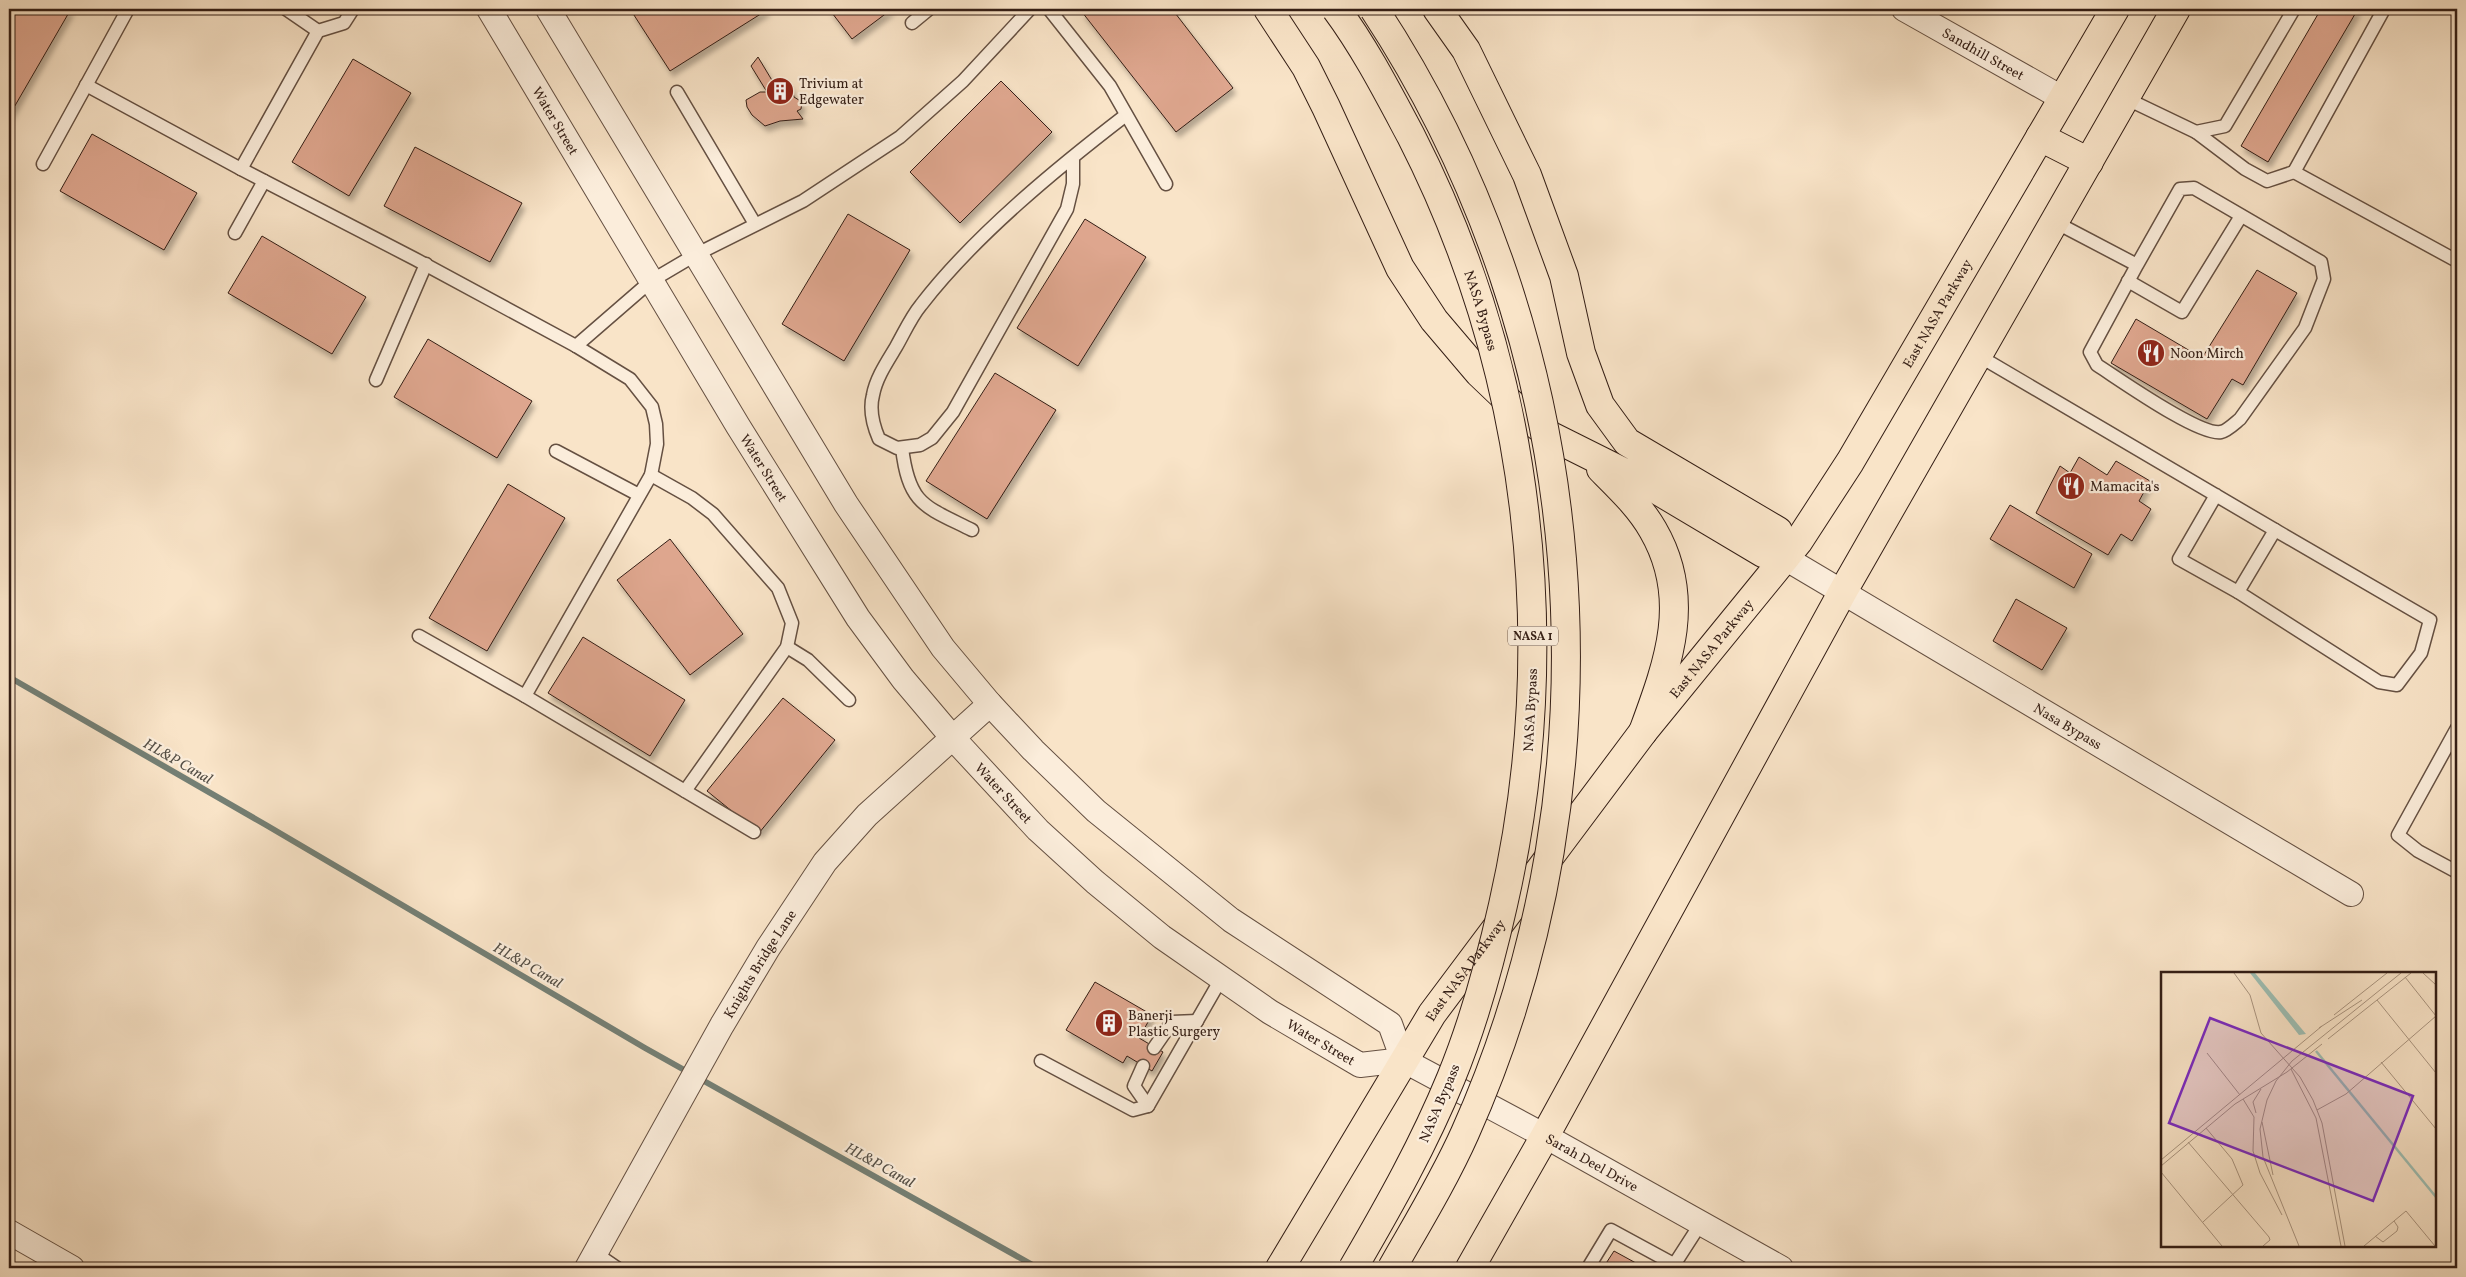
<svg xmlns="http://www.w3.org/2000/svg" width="2466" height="1277" viewBox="0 0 2466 1277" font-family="Vollkorn,serif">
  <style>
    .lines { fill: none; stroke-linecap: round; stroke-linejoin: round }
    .stream { stroke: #747f74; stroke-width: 6 }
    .building { fill: #dea68e; stroke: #341e15; filter: url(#shadow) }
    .lane-casing { stroke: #655042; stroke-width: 15 }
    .street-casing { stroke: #655042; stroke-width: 26 }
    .primary-casing { stroke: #341e15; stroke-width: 30 }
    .highway-casing { stroke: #341e15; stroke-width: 30 }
    .lane { stroke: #fbeddb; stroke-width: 12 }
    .street { stroke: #fbeddb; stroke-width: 24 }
    .primary { stroke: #f9e4c8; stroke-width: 28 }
    .highway { stroke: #f9e4c8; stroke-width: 28 }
    .highway-bridge-casing { stroke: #341e15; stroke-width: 30; stroke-linecap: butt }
    .highway-bridge { stroke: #f9e4c8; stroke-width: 28 }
    .labels { text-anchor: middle; stroke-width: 4.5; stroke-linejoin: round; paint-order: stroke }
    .shield { fill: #fbeddb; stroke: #705c50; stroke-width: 1 }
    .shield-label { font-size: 12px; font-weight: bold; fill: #341e15 }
    .street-label { font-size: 14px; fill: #341e15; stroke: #fbeddb }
    .poi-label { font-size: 14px; fill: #341e15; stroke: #fbeddb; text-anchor: start }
    .water-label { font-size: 15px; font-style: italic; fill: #544e45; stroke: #fbeddb }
    .inset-river { fill: none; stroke: #9ebfb4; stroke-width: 2.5 }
    .inset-road { fill: none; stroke: #aa9580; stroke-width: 1 }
    .view { fill: #7b2cbf; fill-opacity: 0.15; stroke: #7b2cbf; stroke-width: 2.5 }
    .inset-edge { fill: none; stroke: #341e15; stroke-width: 2.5 }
  </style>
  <defs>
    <filter id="shadow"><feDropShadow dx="3" dy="5.5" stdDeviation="2.5" flood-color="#0004"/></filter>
  </defs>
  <rect width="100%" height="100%" fill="#f9e4c8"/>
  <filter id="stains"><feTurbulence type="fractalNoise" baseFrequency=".004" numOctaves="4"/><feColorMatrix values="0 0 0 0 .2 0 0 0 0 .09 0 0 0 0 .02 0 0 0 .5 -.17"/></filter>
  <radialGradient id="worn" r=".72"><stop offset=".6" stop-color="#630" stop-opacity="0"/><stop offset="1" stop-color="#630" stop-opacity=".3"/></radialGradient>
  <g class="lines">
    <polyline class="stream" points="9,677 266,825 645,1048 1038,1268"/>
  </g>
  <g class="building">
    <polygon points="9,9 71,9 9,116"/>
    <polygon points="637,9 767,9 767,10 670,71 632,12"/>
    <polygon points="829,9 892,9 852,39"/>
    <polygon points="1086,9 1172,9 1233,88 1176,132 1082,12"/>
    <polygon points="2321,9 2358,9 2268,162 2241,146"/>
    <polygon points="758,57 776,87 785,81 791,85 794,97 802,102 801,109 797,111 803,119 780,121 765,126 752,115 747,107 746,100 760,92 767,92 751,66"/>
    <polygon points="353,59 411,93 349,196 292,162"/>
    <polygon points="1001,81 1052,132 960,223 910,172"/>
    <polygon points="92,134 197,193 164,250 60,191"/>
    <polygon points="415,147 522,203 490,262 384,206"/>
    <polygon points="848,214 910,250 844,361 782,324"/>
    <polygon points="1085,219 1146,257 1078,366 1017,328"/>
    <polygon points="262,236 366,297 332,354 228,293"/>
    <polygon points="2257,270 2297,293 2243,385 2232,379 2207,419 2111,363 2136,319 2202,358"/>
    <polygon points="428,339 532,401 497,458 394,397"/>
    <polygon points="995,373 1056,410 987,519 926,481"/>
    <polygon points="2079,457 2107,475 2116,461 2150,481 2139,501 2151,509 2132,541 2121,534 2108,555 2036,513 2060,466 2070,473"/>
    <polygon points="508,484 565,518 487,651 429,618"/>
    <polygon points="2010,505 2092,554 2074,588 1990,539"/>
    <polygon points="670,539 743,634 690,675 617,580"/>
    <polygon points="2016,599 2067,628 2042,670 1993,641"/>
    <polygon points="583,637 685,700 650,756 548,693"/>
    <polygon points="783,698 835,740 759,833 707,791"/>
    <polygon points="1095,982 1152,1015 1139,1038 1163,1052 1152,1071 1127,1056 1123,1063 1066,1030"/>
    <polygon points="1614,1251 1645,1268 1603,1268"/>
  </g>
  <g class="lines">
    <defs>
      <g id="lane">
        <polyline points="286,9 318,31"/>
        <polyline points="1049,9 1110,86 1166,184"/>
        <polyline points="2384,9 2294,172 2457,261"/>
        <polyline points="912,23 929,9"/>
        <polyline points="86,85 241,169 415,259 576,346 630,379 652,407 656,424 657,444 651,475 525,696"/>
        <polyline points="677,92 755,224"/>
        <polyline points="2125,98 2196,132 2225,126 2294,9"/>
        <polyline points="2196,132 2245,169 2267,181 2294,172"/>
        <path d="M 1073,157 L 1073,184 L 1067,209 L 953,412 L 932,438 L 920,445 L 897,448 L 879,439 C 873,425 869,410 873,395 C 876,378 887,362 896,347 C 904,333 911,317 921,305 C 974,236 1057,168 1126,115"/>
        <polyline points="43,164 128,9"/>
        <polyline points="241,169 318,31 344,23 353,9"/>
        <path d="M 2055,222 L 2137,265 L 2180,189 L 2194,188 L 2321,262 L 2324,279 L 2305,328 L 2240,419 C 2235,423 2227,431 2221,432 C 2199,436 2119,379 2097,365 L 2090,352 L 2137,265"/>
        <polyline points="235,233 264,181"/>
        <polyline points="2128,281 2182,312 2241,216"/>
        <polyline points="576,346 651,281 695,255 803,201 900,137 963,81 1030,9"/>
        <polyline points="1979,356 2275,530 2238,592 2179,559 2216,495"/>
        <polyline points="376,380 426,264"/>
        <path d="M 902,448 C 909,505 924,506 972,530"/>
        <polyline points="556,451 639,495"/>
        <polyline points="651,475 692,498 713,514 778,588 792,623 787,647 685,791"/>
        <polyline points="2238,592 2379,682 2397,685 2421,653 2430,620 2275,530"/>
        <polyline points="419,636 525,696 754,832"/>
        <polyline points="787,647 808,660 849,700"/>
        <polyline points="2457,728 2398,835 2418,851 2457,872"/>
        <polyline points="1154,1048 1172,1022 1197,1021"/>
        <polyline points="1041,1061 1133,1110 1148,1106 1221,979"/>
        <polyline points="1143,1066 1134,1086 1148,1106"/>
        <polyline points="595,1253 617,1268"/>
        <polyline points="1588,1268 1611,1230 1681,1268"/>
        <polyline points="1672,1268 1701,1223"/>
      </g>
      <g id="street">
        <path id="s1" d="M 489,9 L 738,426 L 858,618 L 903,679 L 952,737 L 1038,830 L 1095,882 L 1162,937 L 1270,1012 L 1360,1065 L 1403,1060"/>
        <polyline points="548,9 846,504 943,648 990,704 1033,750 1096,811 1231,920 1390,1024 1403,1060"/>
        <path id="s2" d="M 1904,9 L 2062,98"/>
        <path id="s3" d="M 1785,558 L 2351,894"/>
        <path id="s4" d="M 1403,1060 L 1545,1136 L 1781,1268"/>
        <polyline points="9,1232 72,1268"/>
        <path id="s5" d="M 587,1268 L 722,1025 L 768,948 L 825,862 L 867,815 L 990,704"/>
      </g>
      <g id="primary">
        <polyline points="2040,137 2089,162"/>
        <path id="s6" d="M 1280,1268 L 1432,1014 L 1643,732 L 1798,542 L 1850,462 L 2115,9"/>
        <polyline points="1470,1268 1545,1136 1842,593 2176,9"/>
      </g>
      <g id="highway">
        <polyline points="1268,9 1306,67 1326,107 1400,268 1434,320 1479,373 1522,414 1551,436 1647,484 1763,553 1785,558 1778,531 1627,442 1600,405 1581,353 1564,276 1527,175 1466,50 1437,9"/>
        <path d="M 1601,469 C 1620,488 1640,507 1653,530 C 1693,599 1668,664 1643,732"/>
      </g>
    </defs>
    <use href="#lane" class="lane-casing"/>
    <use href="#street" class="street-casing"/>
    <use href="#primary" class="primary-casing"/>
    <use href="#highway" class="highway-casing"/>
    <use href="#lane" class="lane"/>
    <use href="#street" class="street"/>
    <use href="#primary" class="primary"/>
    <use href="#highway" class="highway"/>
    <defs>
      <g id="highway-bridge">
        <path id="s7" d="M 1336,9 C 1365,48 1388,93 1411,136 C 1532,373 1562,646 1503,905 C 1490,963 1474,1022 1451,1078 C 1424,1144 1389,1206 1353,1268"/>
        <path d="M 1374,9 C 1592,340 1627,771 1465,1133 C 1444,1180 1417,1224 1392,1268"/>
      </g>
    </defs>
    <use href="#highway-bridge" class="highway-bridge-casing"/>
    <use href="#highway-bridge" class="highway-bridge"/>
  </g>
  <defs>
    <symbol id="building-disc" viewBox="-11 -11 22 22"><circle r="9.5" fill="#8f2418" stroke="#fbeddb"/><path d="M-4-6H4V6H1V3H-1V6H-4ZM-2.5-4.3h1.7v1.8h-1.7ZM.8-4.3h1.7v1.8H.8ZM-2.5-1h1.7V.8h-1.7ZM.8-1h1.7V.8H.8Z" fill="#fff"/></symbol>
    <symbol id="restaurant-disc" viewBox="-11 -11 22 22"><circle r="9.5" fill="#8f2418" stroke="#fbeddb"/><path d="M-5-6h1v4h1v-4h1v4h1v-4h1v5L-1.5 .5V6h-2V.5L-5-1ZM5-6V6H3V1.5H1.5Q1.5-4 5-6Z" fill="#fff"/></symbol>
  </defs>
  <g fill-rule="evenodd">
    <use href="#building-disc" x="764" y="75" width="32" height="32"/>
    <use href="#restaurant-disc" x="2135" y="337" width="32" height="32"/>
    <use href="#restaurant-disc" x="2055" y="470" width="32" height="32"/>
    <use href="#building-disc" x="1093" y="1007" width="32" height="32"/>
  </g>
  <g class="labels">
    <rect class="shield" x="1508" y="626.5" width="50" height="19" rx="4"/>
    <g class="shield-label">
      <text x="1533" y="640">NASA 1</text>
    </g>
    <g class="street-label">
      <text dy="5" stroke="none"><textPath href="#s2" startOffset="91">Sandhill Street</textPath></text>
      <text dy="5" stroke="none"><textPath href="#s1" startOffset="130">Water Street</textPath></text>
      <text dy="5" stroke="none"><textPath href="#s7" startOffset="336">NASA Bypass</textPath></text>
      <text dy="5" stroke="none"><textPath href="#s6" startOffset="1161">East NASA Parkway</textPath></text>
      <text dy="5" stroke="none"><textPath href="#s1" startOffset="535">Water Street</textPath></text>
      <text dy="5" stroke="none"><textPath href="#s6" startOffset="756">East NASA Parkway</textPath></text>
      <text transform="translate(1530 710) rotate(-87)" y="5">NASA Bypass</text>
      <text dy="5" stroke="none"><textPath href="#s3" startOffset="329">Nasa Bypass</textPath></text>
      <text dy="5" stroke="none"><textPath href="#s1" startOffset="940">Water Street</textPath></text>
      <text dy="5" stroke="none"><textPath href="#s5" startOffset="350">Knights Bridge Lane</textPath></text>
      <text dy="5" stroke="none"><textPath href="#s6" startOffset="351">East NASA Parkway</textPath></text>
      <text dy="5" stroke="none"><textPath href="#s1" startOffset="1345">Water Street</textPath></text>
      <text transform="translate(1439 1103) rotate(-67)" y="5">NASA Bypass</text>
      <text dy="5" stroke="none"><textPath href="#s4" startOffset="215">Sarah Deel Drive</textPath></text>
    </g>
    <g class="poi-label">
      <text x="799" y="88">Trivium at<tspan x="799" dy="16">Edgewater</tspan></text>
      <text x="2170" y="358">Noon Mirch</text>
      <text x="2090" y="491">Mamacita's</text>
      <text x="1128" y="1020">Banerji<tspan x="1128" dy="16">Plastic Surgery</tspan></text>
    </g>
    <g class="water-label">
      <text transform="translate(178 761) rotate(30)" y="5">HL&amp;P Canal</text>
      <text transform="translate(528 965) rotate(30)" y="5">HL&amp;P Canal</text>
      <text transform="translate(880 1165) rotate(29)" y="5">HL&amp;P Canal</text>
    </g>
  </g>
  <g transform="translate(2161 972)">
    <rect width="275" height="275" fill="#f9e4c8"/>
    <path d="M 89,1 L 94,1 L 145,62 L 138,63 Z" fill="#9ebfb4"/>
    <path class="inset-river" d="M 155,79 L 275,225"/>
    <path class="inset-road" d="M 73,1 L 89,23 L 100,61 L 139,105 L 152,128 L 161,151 L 184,274M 262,1 L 275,13M 244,5 L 275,44M 216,28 L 275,101M 173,43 L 226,1M 158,56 L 201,28M 167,67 L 250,1M 46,81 L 79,123M 220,90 L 275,157M 130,97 L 155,146 L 180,274M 82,127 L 93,145 L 92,179 L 99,201 L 121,243M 156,138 L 185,122 L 275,44M 95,141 L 92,130 L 100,117M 101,150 L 112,203M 27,170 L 108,265 L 109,268 L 102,274M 0,188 L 161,54M 0,194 L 74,132 L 126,100 L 161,72M 0,200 L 61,274M 42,250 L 82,213 L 71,187 L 45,156M 214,264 L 222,270 L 236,259 L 237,255 L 233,249M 138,274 L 102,185 L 99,157 L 106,128 L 115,109 L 131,89 L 240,1M 203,274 L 245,239 L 274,274"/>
    <path class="view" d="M 49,46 L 252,124 L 212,229 L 8,151 Z"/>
    <rect width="275" height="275" class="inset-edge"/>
  </g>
  <rect width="2466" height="1277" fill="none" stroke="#f9e4c8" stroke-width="30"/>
  <rect x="10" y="10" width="2446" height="1257" fill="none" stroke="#341e15" stroke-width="2.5"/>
  <rect x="15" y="15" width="2436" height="1247" fill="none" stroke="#341e15"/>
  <rect width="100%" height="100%" filter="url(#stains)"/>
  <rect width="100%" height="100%" fill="url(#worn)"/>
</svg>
